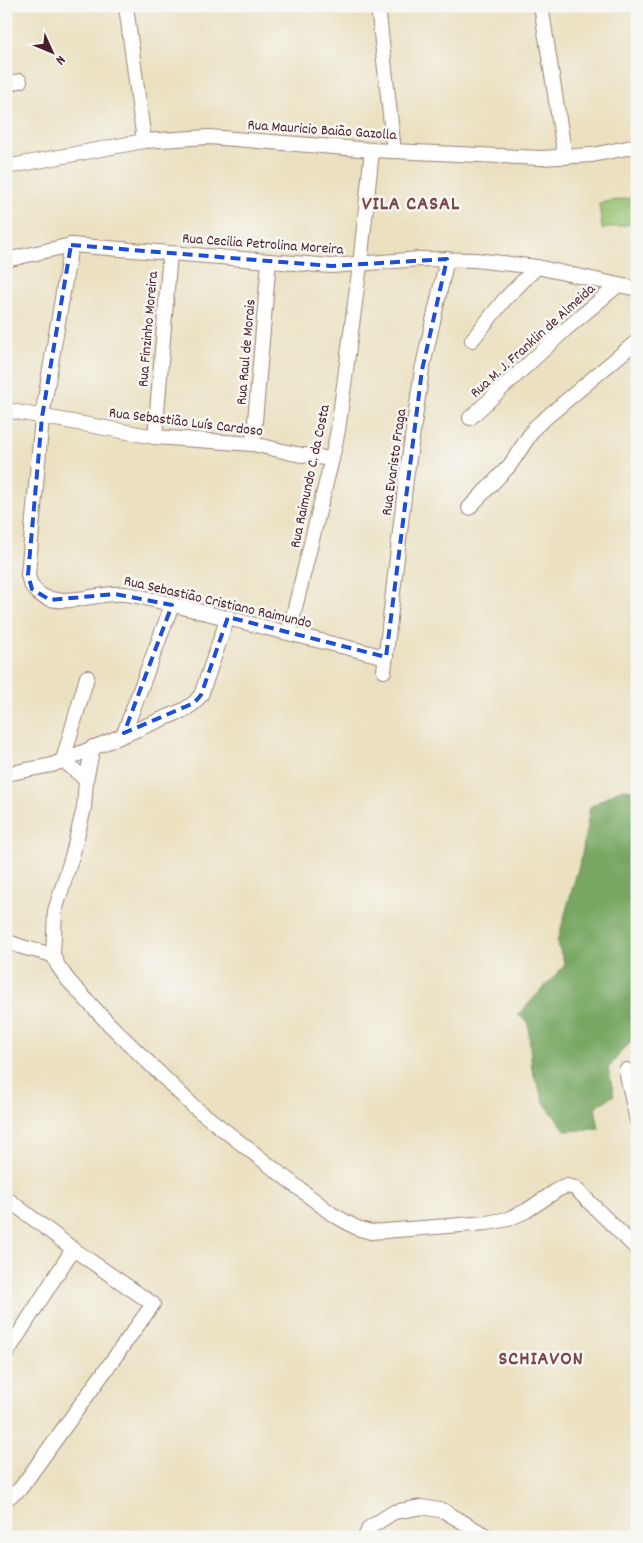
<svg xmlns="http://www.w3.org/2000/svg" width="643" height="1543" viewBox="0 0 643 1543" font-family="Dekko,sans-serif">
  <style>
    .green { fill: #94c170; stroke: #6f704e }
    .forest { fill: #77a762; stroke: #606346 }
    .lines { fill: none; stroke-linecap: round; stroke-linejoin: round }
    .minor-casing { stroke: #9a8076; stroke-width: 16 }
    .minor { stroke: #fff; stroke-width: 14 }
    .marked { fill: none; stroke: #1d4ed8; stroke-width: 4; stroke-dasharray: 10 6; stroke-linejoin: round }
    .labels { text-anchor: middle; stroke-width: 5; stroke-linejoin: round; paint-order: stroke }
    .street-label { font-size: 15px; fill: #4a1f2b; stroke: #f6f6f2 }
    .district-label { font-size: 20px; font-weight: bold; letter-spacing: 1px; fill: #7e4648; stroke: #f6f6f2 }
  </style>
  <rect width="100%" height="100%" fill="#f6f6f2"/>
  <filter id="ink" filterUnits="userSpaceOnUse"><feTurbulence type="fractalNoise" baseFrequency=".02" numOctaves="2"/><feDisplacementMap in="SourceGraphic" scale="10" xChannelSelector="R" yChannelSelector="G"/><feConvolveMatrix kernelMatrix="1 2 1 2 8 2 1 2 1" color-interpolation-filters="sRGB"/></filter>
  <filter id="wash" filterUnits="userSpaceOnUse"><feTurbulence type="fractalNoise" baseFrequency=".0096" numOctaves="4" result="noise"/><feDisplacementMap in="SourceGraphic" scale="20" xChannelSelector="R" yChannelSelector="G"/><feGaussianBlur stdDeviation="1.12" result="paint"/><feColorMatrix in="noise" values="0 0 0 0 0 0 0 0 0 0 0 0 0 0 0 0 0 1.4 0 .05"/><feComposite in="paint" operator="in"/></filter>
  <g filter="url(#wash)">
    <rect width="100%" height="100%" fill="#ebe1c1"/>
    <polygon class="green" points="637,197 637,223 602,229 599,203"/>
    <polygon class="forest" points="628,789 637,792 637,1038 624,1048 608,1069 614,1095 595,1107 599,1129 566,1131 545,1104 532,1070 528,1022 518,1015 565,965 557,942 582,855 590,807 619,790"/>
  </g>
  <g filter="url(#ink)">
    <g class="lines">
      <defs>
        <g id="minor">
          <polyline points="126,6 144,141"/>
          <polyline points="378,6 394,151"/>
          <polyline points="541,6 565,157"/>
          <polyline points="6,84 20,81"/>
          <polyline points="6,167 144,141 209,137 372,150 541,158 592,155 637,146"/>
          <path d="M 71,245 L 42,417 L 28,575 C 36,615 85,596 113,594 C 119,593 126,594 133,595 L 386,657"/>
          <polyline points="6,260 71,245 331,266 420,259 475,260 537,267 637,289"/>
          <polyline points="472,340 505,299 537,267"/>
          <polyline points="6,410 155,437 253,444 296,454 332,459"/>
          <polyline points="470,418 566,329 617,286"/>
          <polyline points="155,437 170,253"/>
          <polyline points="253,444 269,261"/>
          <polyline points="469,508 510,465 535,427 637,341"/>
          <polyline points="289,632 332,459 338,430 360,265 372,150"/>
          <polyline points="384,671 406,479 422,370 447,259"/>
          <polyline points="124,733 172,605"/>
          <polyline points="93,747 86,780 84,808 73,853 55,911 53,955 58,966 68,980 108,1023 193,1106 332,1214 357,1228 371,1232 487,1223 508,1219 526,1211 559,1189 567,1186 575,1188 637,1249"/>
          <polyline points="6,774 52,765 184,710 194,703 201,695 228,617"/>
          <polyline points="86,780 63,760 87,677"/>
          <polyline points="6,941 22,947 53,955"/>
          <polyline points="626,1070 637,1121"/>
          <polyline points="6,1198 73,1249 153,1304 20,1489 6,1499"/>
          <polyline points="6,1354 73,1249"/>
          <polyline points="365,1537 369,1528 394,1512 422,1507 444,1511 488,1537"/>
        </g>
      </defs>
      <use href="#minor" class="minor-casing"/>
      <use href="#minor" class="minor"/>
    </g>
  </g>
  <path class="marked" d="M 71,245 L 331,266 L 447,259 L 422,370 L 386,657 L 228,617 L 201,695 L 194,703 L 124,733 L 172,605 L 115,594 L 50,600 L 32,589 L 28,575 L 42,417 Z"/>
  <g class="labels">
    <g class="street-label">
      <text transform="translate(322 129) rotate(4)" y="5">Rua Mauricio Baião Gazolla</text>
      <text transform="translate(263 243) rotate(4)" y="5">Rua Cecilia Petrolina Moreira</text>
      <text transform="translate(147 329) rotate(-85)" y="5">Rua Finzinho Moreira</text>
      <text transform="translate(532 340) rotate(-42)" y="5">Rua M. J. Franklin de Almeida</text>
      <text transform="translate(245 352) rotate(-85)" y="5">Rua Raul de Morais</text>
      <text transform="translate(186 421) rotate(7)" y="5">Rua Sebastião Luís Cardoso</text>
      <text transform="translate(393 462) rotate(-82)" y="5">Rua Evaristo Fraga</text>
      <text transform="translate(309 476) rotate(-78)" y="5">Rua Raimundo C. da Costa</text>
      <text transform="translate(218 601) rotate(13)" y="5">Rua Sebastião Cristiano Raimundo</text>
    </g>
    <g class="district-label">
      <text x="411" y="209">VILA CASAL</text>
      <text x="541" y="1364">SCHIAVON</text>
    </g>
  </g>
  <rect width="643" height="1543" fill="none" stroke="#f6f6f2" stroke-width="25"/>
  <g transform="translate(52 52) rotate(134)" stroke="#f6f6f2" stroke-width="4" paint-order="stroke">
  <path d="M0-4L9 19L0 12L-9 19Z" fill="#4a1f2b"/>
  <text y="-8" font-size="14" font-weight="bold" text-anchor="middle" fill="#4a1f2b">N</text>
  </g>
</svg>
